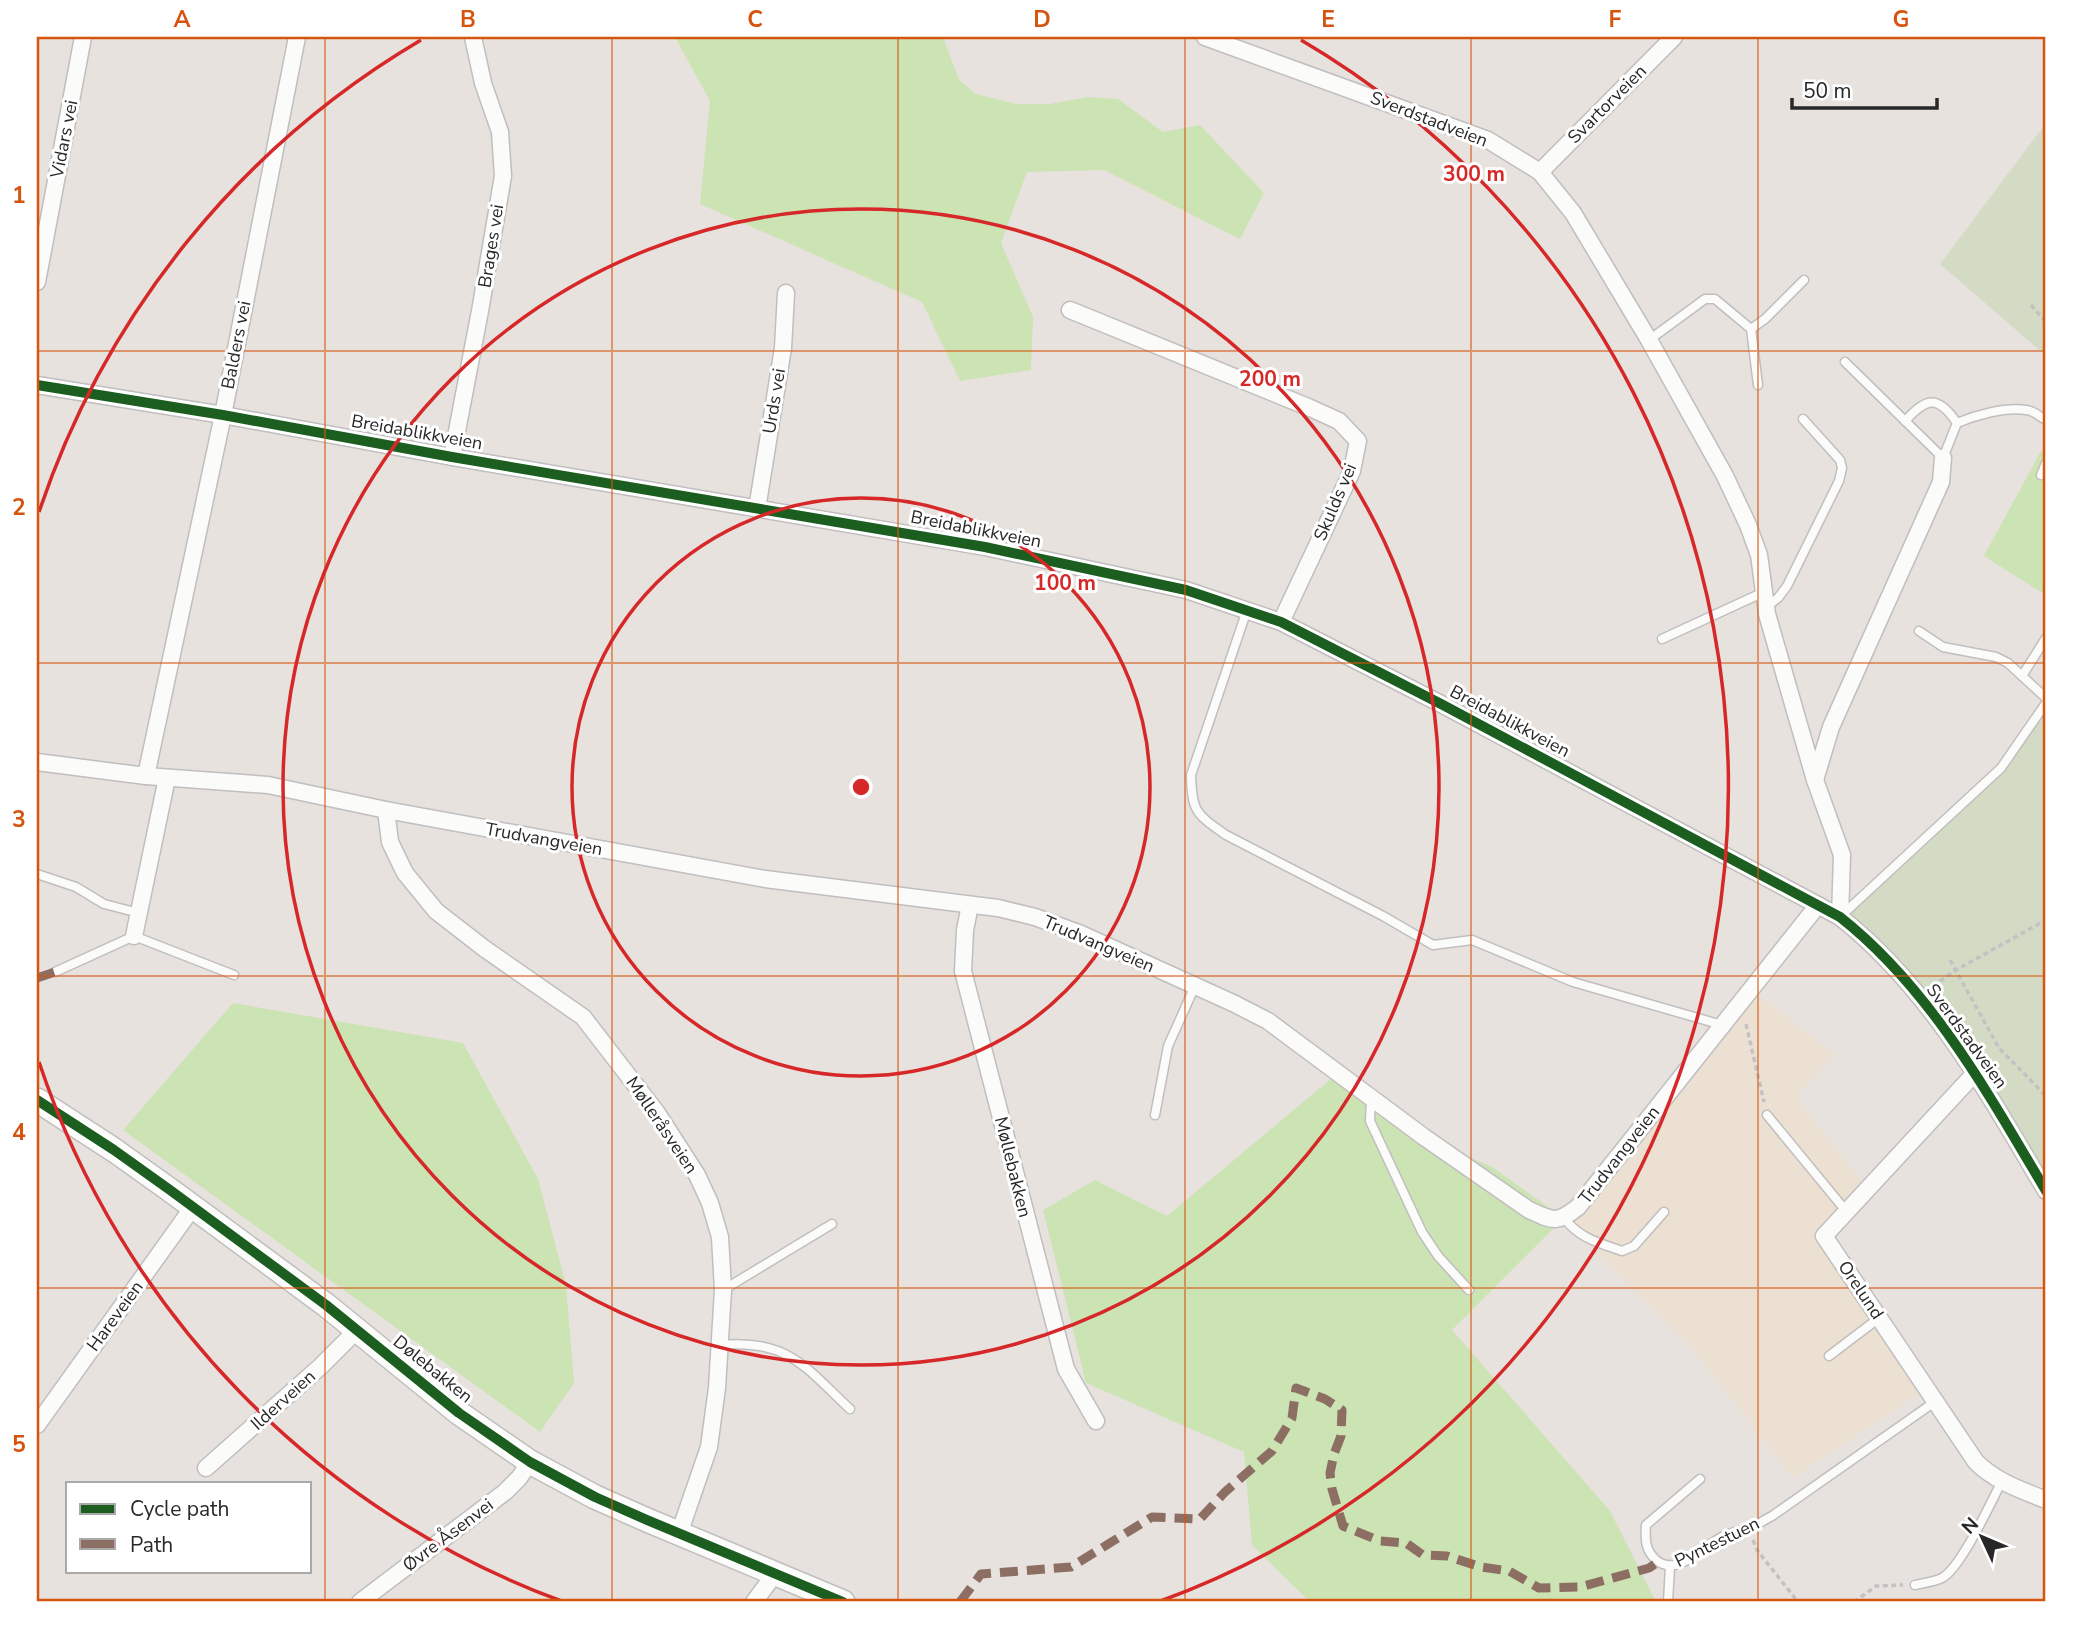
<svg xmlns="http://www.w3.org/2000/svg" width="2083" height="1639" viewBox="0 0 2083 1639" font-family="'Nunito Sans',sans-serif">
  <style>
    .education { fill: #ebe0d1 }
    .green { fill: #cce3b4 }
    .cemetery { fill: #d4dbc4 }
    .lines { fill: none; stroke-linecap: round; stroke-linejoin: round }
    .lane-casing { stroke: #c0bebf; stroke-width: 11 }
    .street-casing { stroke: #c0bebf; stroke-width: 19 }
    .secondary-casing { stroke: #c0bebf; stroke-width: 26 }
    .path { stroke: #c3c2c2; stroke-width: 3.5; stroke-dasharray: 5 3.5; stroke-linecap: butt }
    .lane { stroke: #fbfbfa; stroke-width: 8 }
    .street { stroke: #fbfbfa; stroke-width: 16 }
    .secondary { stroke: #fbfbfa; stroke-width: 23 }
    .quiet { stroke: #8d6e63; stroke-width: 9; stroke-dasharray: 18 9; stroke-linecap: butt }
    .cycleway-casing { stroke: #fff; stroke-width: 15 }
    .cycleway { stroke: #1b5e20; stroke-width: 10 }
    .grid { fill: none; stroke: #d5540f; stroke-width: 2; stroke-opacity: 0.55 }
    .ring { fill: none; stroke: #d62828; stroke-width: 3.5 }
    .labels { text-anchor: middle; stroke-width: 6; stroke-linejoin: round; paint-order: stroke }
    .street-label { font-size: 18px; fill: #282828; stroke: #fff }
    .centre { fill: #d62828; stroke: #fff; stroke-width: 3.5 }
    .ring-label { font-size: 21px; text-anchor: middle; font-weight: bold; fill: #d62828; stroke: #fff; stroke-width: 6; stroke-linejoin: round; paint-order: stroke }
    .neatline { fill: none; stroke: #d5540f; stroke-width: 2.5 }
    .grid-label { font-size: 23px; text-anchor: middle; font-weight: bold; fill: #d5540f }
  </style>
  <rect width="100%" height="100%" fill="#e7e2dd"/>
  <polygon class="education" points="1751,989 1834,1054 1796,1097 1868,1190 1824,1236 1927,1388 1793,1478 1693,1350 1564,1219"/>
  <g class="green">
    <polygon points="675,37 943,37 959,80 976,94 1016,104 1050,104 1087,97 1118,99 1163,132 1200,125 1264,193 1240,239 1104,170 1027,172 1001,243 1033,317 1031,370 960,381 922,302 700,204 710,101"/>
    <polygon points="2041,451 2046,453 2046,595 1984,556"/>
    <polygon points="233,1003 463,1043 538,1179 566,1285 574,1383 540,1432 123,1130"/>
    <polygon points="1338,1073 1424,1137 1492,1167 1564,1218 1452,1330 1610,1511 1656,1602 1310,1602 1252,1545 1244,1452 1086,1383 1043,1210 1095,1180 1167,1216"/>
  </g>
  <g class="cemetery">
    <polygon points="2046,123 2046,356 1940,264"/>
    <polygon points="2046,701 2046,1191 1895,967 1840,917 2001,768"/>
  </g>
  <g class="lines">
    <defs>
      <g id="lane">
        <polyline points="1751,329 1765,319 1804,280"/>
        <polyline points="1649,340 1705,299 1715,299 1751,329 1758,385"/>
        <path d="M 1845,362 L 1943,458 L 1957,423 C 1976,415 2004,407 2026,410 C 2033,410 2040,417 2046,420"/>
        <path d="M 1905,421 C 1927,397 1938,395 1957,423"/>
        <polyline points="2041,475 2046,463"/>
        <polyline points="1766,607 1778,598 1787,586 1839,481 1842,468 1840,460 1803,419"/>
        <path d="M 1247,610 L 1191,775 C 1192,812 1196,814 1226,835 L 1383,916 L 1433,945 L 1472,940 L 1573,982 L 1722,1025"/>
        <polyline points="1919,631 1943,647 1996,657 2008,663 2046,698"/>
        <polyline points="1662,639 1764,592"/>
        <polyline points="2022,676 2046,638"/>
        <polyline points="37,874 76,887 104,904 139,913"/>
        <polyline points="1842,915 2001,768 2046,703"/>
        <polyline points="55,972 134,936 234,975"/>
        <polyline points="1371,1099 1370,1121 1422,1232 1438,1256 1469,1290"/>
        <polyline points="1155,1115 1168,1046 1195,986"/>
        <polyline points="1767,1115 1846,1211"/>
        <path d="M 1564,1218 C 1579,1238 1599,1243 1622,1251 L 1634,1246 L 1664,1212"/>
        <polyline points="723,1290 832,1224"/>
        <path d="M 720,1345 C 788,1339 804,1366 850,1409"/>
        <polyline points="1829,1356 1879,1318"/>
        <path d="M 1700,1479 L 1646,1525 C 1645,1539 1645,1550 1656,1560 C 1678,1578 1703,1546 1722,1537 C 1731,1532 1739,1532 1748,1529 C 1756,1526 1764,1520 1772,1516 L 1936,1401"/>
        <path d="M 1915,1585 C 1923,1583 1934,1582 1942,1578 C 1961,1568 1991,1502 2002,1481"/>
        <polyline points="1668,1602 1670,1566"/>
      </g>
      <g id="street">
        <polyline points="1205,37 1488,140 1540,172 1573,213 1649,340 1725,476 1748,525 1759,555 1767,614 1815,780 1842,855 1840,917"/>
        <polyline points="1540,172 1674,37"/>
        <polyline points="37,282 83,37"/>
        <polyline points="1070,310 1308,407 1339,421 1358,441 1352,471 1281,622"/>
        <path d="M 37,385 L 223,415 L 452,457 L 985,547 L 1186,590 L 1281,622 L 1443,705 L 1840,917 C 1930,988 1988,1093 2046,1191"/>
        <polyline points="452,457 480,311 503,176 500,132 483,83 473,37"/>
        <polyline points="757,509 783,348 786,293"/>
        <path d="M 37,762 L 146,776 L 268,785 L 386,810 L 765,879 L 998,908 L 1035,917 L 1081,934 L 1235,1004 L 1268,1021 L 1424,1137 L 1529,1210 C 1553,1221 1557,1224 1578,1207 L 1818,905"/>
        <polyline points="146,776 223,415 297,37"/>
        <polyline points="1815,780 1831,727 1941,482 1943,458"/>
        <polyline points="386,810 390,842 405,873 436,911 485,949 583,1017 657,1113 697,1175 710,1203 720,1237 723,1290 717,1388 709,1447 679,1534"/>
        <polyline points="970,905 965,930 963,971 1066,1369 1096,1421"/>
        <polyline points="134,936 167,778"/>
        <path d="M 1976,1072 L 1824,1236 L 1976,1462 C 1995,1481 2021,1490 2046,1500"/>
        <polyline points="37,1425 193,1207"/>
        <polyline points="206,1468 321,1366 357,1330"/>
        <polyline points="360,1602 505,1492 519,1478 530,1462"/>
        <polyline points="754,1602 774,1575"/>
      </g>
      <polyline id="secondary" points="37,1100 114,1150 170,1190 326,1305 459,1413 530,1462 595,1497 647,1520 843,1602"/>
    </defs>
    <use href="#lane" class="lane-casing"/>
    <use href="#street" class="street-casing"/>
    <use href="#secondary" class="secondary-casing"/>
    <g class="path">
      <polyline points="2031,305 2046,322"/>
      <polyline points="1950,960 1999,1048 2046,1096"/>
      <polyline points="1933,986 1956,970 2046,920"/>
      <polyline points="1746,1024 1764,1102"/>
      <polyline points="1753,1540 1757,1550 1798,1602"/>
      <polyline points="1854,1602 1876,1586 1903,1585"/>
    </g>
    <use href="#lane" class="lane"/>
    <use href="#street" class="street"/>
    <use href="#secondary" class="secondary"/>
    <g class="quiet">
      <polyline points="37,978 55,972"/>
      <polyline points="960,1602 981,1574 1071,1567 1152,1517 1200,1519 1225,1492 1272,1451 1292,1418 1296,1388 1325,1399 1342,1410 1341,1436 1334,1454 1330,1473 1332,1489 1343,1526 1380,1541 1406,1543 1423,1555 1447,1556 1481,1567 1509,1571 1539,1588 1580,1587 1649,1568 1658,1562"/>
    </g>
    <defs>
      <g id="cycleway">
        <path d="M 37,385 L 223,415 L 452,457 L 985,547 L 1186,590 L 1281,622 L 1443,705 L 1840,917 C 1930,988 1988,1093 2046,1191"/>
        <polyline points="37,1100 114,1150 170,1190 326,1305 459,1413 530,1462 595,1497 647,1520 843,1602"/>
      </g>
    </defs>
    <use href="#cycleway" class="cycleway-casing"/>
    <use href="#cycleway" class="cycleway"/>
  </g>
  <path class="grid" d="M 325,37 L 325,1602M 612,37 L 612,1602M 898,37 L 898,1602M 1185,37 L 1185,1602M 1471,37 L 1471,1602M 1758,37 L 1758,1602M 37,351 L 2046,351M 37,663 L 2046,663M 37,976 L 2046,976M 37,1288 L 2046,1288"/>
  <g class="ring">
    <circle cx="861" cy="787" r="289"/>
    <circle cx="861" cy="787" r="578"/>
    <path d="M564 1602A867 867 0 0 1 39 1062M39 512A867 867 0 0 1 421 40M1301 40A867 867 0 0 1 1158 1602"/>
  </g>
  <g class="labels">
    <g class="street-label">
      <text transform="translate(1607 104) rotate(-45)" y="6">Svartorveien</text>
      <text transform="translate(1429 119) rotate(21)" y="6">Sverdstadveien</text>
      <text transform="translate(64 139) rotate(-79)" y="6">Vidars vei</text>
      <text transform="translate(491 246) rotate(-81)" y="6">Brages vei</text>
      <text transform="translate(236 345) rotate(-79)" y="6">Balders vei</text>
      <text transform="translate(774 401) rotate(-81)" y="6">Urds vei</text>
      <text transform="translate(417 432) rotate(10)" y="6">Breidablikkveien</text>
      <text transform="translate(1335 502) rotate(-67)" y="6">Skulds vei</text>
      <text transform="translate(976 529) rotate(11)" y="6">Breidablikkveien</text>
      <text transform="translate(1510 721) rotate(28)" y="6">Breidablikkveien</text>
      <text transform="translate(544 839) rotate(10)" y="6">Trudvangveien</text>
      <text transform="translate(1099 944) rotate(23)" y="6">Trudvangveien</text>
      <text transform="translate(1967 1036) rotate(54)" y="6">Sverdstadveien</text>
      <text transform="translate(662 1125) rotate(56)" y="6">Mølleråsveien</text>
      <text transform="translate(1619 1155) rotate(-52)" y="6">Trudvangveien</text>
      <text transform="translate(1013 1167) rotate(76)" y="6">Møllebakken</text>
      <text transform="translate(1861 1290) rotate(56)" y="6">Orelund</text>
      <text transform="translate(115 1316) rotate(-54)" y="6">Hareveien</text>
      <text transform="translate(433 1369) rotate(39)" y="6">Dølebakken</text>
      <text transform="translate(283 1400) rotate(-42)" y="6">Ilderveien</text>
      <text transform="translate(448 1535) rotate(-37)" y="6">Øvre Åsenvei</text>
      <text transform="translate(1717 1542) rotate(-26)" y="6">Pyntestuen</text>
    </g>
  </g>
  <circle cx="861" cy="787" r="10" class="centre"/>
  <g class="ring-label">
    <text x="1474" y="181">300 m</text>
    <text x="1270" y="386">200 m</text>
    <text x="1065" y="590">100 m</text>
  </g>
  <rect width="2083" height="1639" fill="none" stroke="#ffffff" stroke-width="77"/>
  <rect x="66" y="1482" width="245" height="91" fill="#ffffff" stroke="#a9a9a9" stroke-width="2"/>
  <rect x="80" y="1504" width="35" height="10" fill="#1b5e20" stroke="#a9a9a9" stroke-width="2"/>
  <text x="130" y="1516" font-size="21" fill="#282828">Cycle path</text>
  <rect x="80" y="1539" width="35" height="10" fill="#8d6e63" stroke="#a9a9a9" stroke-width="2"/>
  <text x="130" y="1552" font-size="21" fill="#282828">Path</text>
  <g transform="translate(1982 1537) rotate(314)" stroke="#ffffff" stroke-width="5" paint-order="stroke">
  <path d="M0-5L12 26L0 18L-12 26Z" fill="#282828"/>
  <text y="-10" font-size="19" font-weight="bold" text-anchor="middle" fill="#282828">N</text>
  </g>
  <path d="M1792 98v10h145v-10" fill="none" stroke="#282828" stroke-width="3.5"/>
  <text x="1803" y="98" font-size="21" fill="#282828" stroke="#ffffff" stroke-width="5" paint-order="stroke">50 m</text>
  <rect x="38" y="38" width="2006" height="1562" class="neatline"/>
  <g class="grid-label">
    <text x="182" y="27">A</text>
    <text x="468" y="27">B</text>
    <text x="755" y="27">C</text>
    <text x="1042" y="27">D</text>
    <text x="1328" y="27">E</text>
    <text x="1615" y="27">F</text>
    <text x="1901" y="27">G</text>
    <text x="19" y="203">1</text>
    <text x="19" y="515">2</text>
    <text x="19" y="827">3</text>
    <text x="19" y="1140">4</text>
    <text x="19" y="1452">5</text>
  </g>
</svg>
